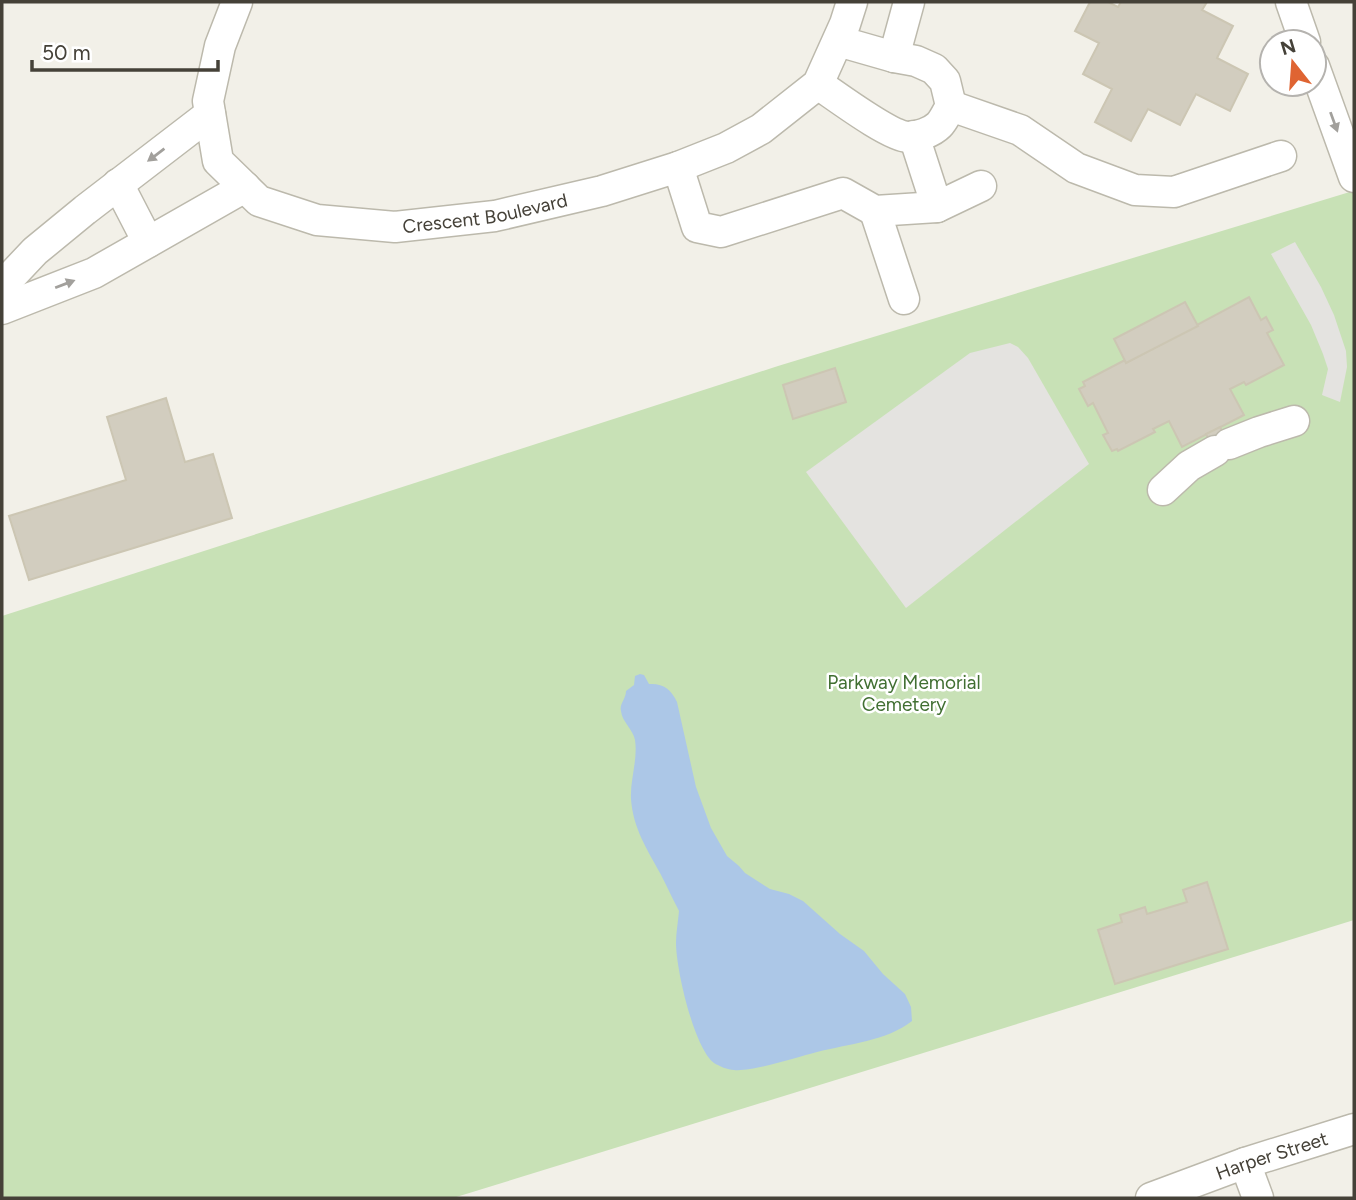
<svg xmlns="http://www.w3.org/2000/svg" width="1356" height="1200" viewBox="0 0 1356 1200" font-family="Figtree,sans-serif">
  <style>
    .green { fill: #c8e1b6 }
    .parking { fill: #e4e3e0 }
    .water { fill: #acc7e7 }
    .building { fill: #d2cdbf; stroke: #ccc6b3; stroke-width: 2 }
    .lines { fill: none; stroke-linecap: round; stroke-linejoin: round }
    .minor-casing { stroke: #bcb9ac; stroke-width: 33 }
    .minor { stroke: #fff; stroke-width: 30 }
    .oneway { fill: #a2a09c }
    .labels { text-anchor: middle; stroke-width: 5; stroke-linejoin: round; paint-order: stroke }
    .street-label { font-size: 19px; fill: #454138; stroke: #fff }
    .park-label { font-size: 19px; fill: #416f32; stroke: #fff }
  </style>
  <rect width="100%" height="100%" fill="#f2f0e8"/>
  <polygon class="green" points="1353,191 1354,920 453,1198 2,1198 2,616 778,366"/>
  <g class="parking">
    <polygon points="1295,242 1321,287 1334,315 1346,351 1347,367 1340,402 1322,395 1328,369 1323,354 1311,325 1271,254"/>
    <polygon points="1010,343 1018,347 1028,358 1089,464 906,608 806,472 970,353"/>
  </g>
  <path class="water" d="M 640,674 L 644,675 L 649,684 C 663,683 671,689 677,702 L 696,787 L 711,828 L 727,856 L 739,866 L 745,873 L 770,889 L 789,894 L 803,901 L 840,934 L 864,951 L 883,974 L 905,994 L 911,1007 L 912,1021 C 887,1041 848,1044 817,1052 C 797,1057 753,1072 734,1070 C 728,1070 719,1066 714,1063 C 694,1048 676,969 676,943 C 676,933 678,922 679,911 L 677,907 C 671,896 666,884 660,873 C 647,849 633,828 631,799 C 630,779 638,760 635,740 C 633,729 622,722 621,711 C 619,704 626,699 626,691 L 634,685 L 635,676 Z"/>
  <g class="building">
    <polygon points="1090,2 1108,2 1118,7 1121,2 1207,2 1202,10 1233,26 1217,58 1248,74 1230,111 1196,94 1180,125 1148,109 1131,141 1095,122 1112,89 1083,74 1099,43 1075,31"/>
    <polygon points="1249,297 1261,320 1266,317 1273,330 1267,333 1284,365 1246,385 1244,382 1230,389 1244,415 1182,447 1169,421 1153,429 1155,432 1118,451 1117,449 1112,451 1103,435 1108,433 1093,403 1088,406 1079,389 1085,386 1083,382 1125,360 1126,363"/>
    <polygon points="1185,302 1198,326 1126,363 1114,339"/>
    <polygon points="835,368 846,402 793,419 783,385"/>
    <polygon points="166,398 185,462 213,454 232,518 29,580 9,516 126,480 107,417"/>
    <polygon points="1220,427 1232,450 1218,457 1206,434"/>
    <polygon points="1207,882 1228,949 1115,984 1098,930 1122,922 1120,915 1133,911 1145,907 1147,914 1187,902 1183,890"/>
  </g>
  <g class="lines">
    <defs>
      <g id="minor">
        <path id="s1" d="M 237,2 L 220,46 L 208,101 L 218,161 L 259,201 L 317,220 L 395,227 L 495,216 L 602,191 L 678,167 L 726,148 L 761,129 L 818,84 L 845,24 L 852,2"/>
        <polyline points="1291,2 1305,42"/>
        <polyline points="894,57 909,2"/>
        <polyline points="1314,66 1354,177"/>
        <path d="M 818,84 C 836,96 889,136 908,137 C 918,137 932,132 939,125 C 944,120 947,112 951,106 L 945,81 L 934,69 L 916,61 L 894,57 L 838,41"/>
        <polyline points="951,106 1020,130 1076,168 1135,190 1174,192 1281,156"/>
        <polyline points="914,136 937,207"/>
        <polyline points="678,167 697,227 721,232 843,193 875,211 937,207 981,186"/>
        <polyline points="118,184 148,242"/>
        <polyline points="875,211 904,299"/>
        <polyline points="2,286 35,251 85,210 210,114"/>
        <polyline points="2,309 94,273 245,187"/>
        <polyline points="1229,444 1259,432 1294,421"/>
        <polyline points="1163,490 1189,466 1215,451"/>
        <polyline points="1245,1163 1258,1198"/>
        <path id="s2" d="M 1151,1198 L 1245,1163 L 1354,1129"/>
      </g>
    </defs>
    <use href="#minor" class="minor-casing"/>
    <use href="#minor" class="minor"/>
  </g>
  <defs><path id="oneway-solid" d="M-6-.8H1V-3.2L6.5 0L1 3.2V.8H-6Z" transform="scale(1.75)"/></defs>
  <g class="oneway">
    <use href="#oneway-solid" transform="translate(1334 122) rotate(70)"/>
    <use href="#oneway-solid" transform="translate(156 155) rotate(143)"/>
    <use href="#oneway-solid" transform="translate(65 284) rotate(-21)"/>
  </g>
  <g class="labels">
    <g class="street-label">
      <text dy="7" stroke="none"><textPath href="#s1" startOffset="452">Crescent Boulevard</textPath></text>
      <text dy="7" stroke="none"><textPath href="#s2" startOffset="128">Harper Street</textPath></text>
    </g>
    <g class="park-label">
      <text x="904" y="689">Parkway Memorial<tspan x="904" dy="22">Cemetery</tspan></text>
    </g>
  </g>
  <rect width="1356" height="1200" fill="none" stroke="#454138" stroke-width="7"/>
  <g transform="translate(1293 63) rotate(343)"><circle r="33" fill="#ffffff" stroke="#b5b3af" stroke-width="2"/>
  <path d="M0-5L12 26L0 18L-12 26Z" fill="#df6432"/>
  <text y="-10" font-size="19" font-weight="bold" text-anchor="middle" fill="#454138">N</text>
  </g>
  <path d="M32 60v10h186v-10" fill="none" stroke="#454138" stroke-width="3.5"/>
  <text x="42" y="60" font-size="21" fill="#454138" stroke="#ffffff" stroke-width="5" paint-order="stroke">50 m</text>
</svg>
